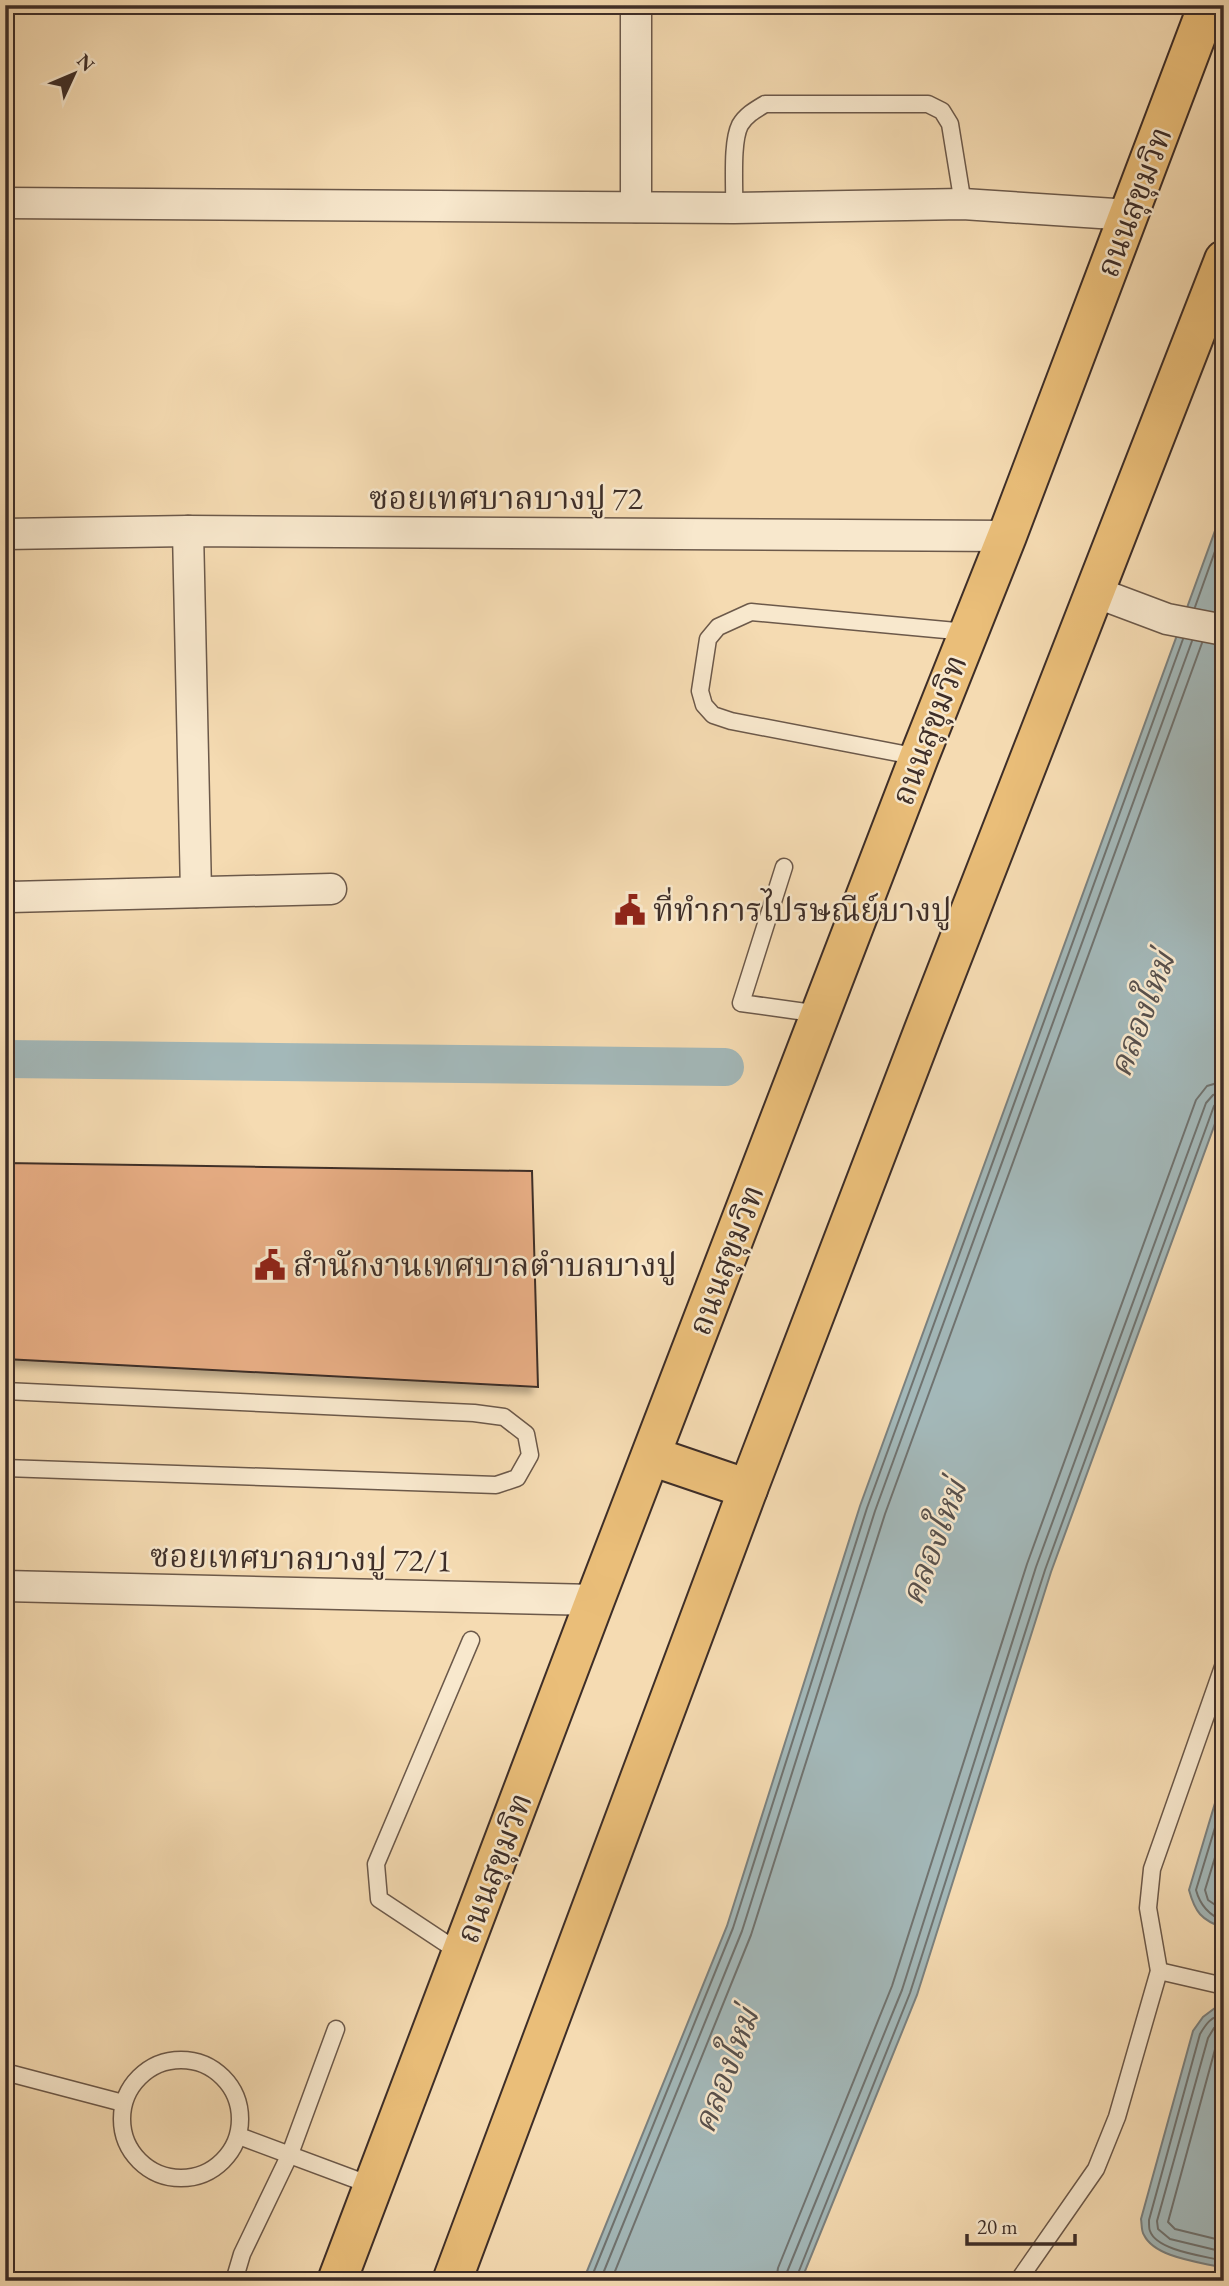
<svg xmlns="http://www.w3.org/2000/svg" width="1229" height="2286" viewBox="0 0 1229 2286" font-family="'EB Garamond','Noto Serif Thai',serif">
  <style>
    .water { fill: #a3b8b9; stroke: #7b817f; stroke-width: 2 }
    .lines { fill: none; stroke-linecap: round; stroke-linejoin: round }
    .shore { stroke: #707370; stroke-width: 2 }
    .canal { stroke: #a3b8b9; stroke-width: 38 }
    .building { fill: #e8ae85; stroke: #3e2e28; stroke-width: 2; filter: url(#shadow) }
    .lane-casing { stroke: #6c594a; stroke-width: 19 }
    .street-casing { stroke: #6c594a; stroke-width: 33 }
    .primary-casing { stroke: #3e2e28; stroke-width: 42 }
    .highway-casing { stroke: #3e2e28; stroke-width: 42 }
    .lane { stroke: #f8e8cd; stroke-width: 16 }
    .street { stroke: #f8e8cd; stroke-width: 30 }
    .primary { stroke: #eabe79; stroke-width: 38 }
    .highway { stroke: #eabe79; stroke-width: 38 }
    .labels { text-anchor: middle; stroke-width: 5; stroke-linejoin: round; paint-order: stroke }
    .street-label { font-size: 32px; fill: #3e2e28; stroke: #f8e8cd }
    .poi-label { font-size: 32px; fill: #3e2e28; stroke: #f8e8cd; text-anchor: start }
    .water-label { font-size: 33px; font-style: italic; fill: #57504c; stroke: #f8e8cd }
  </style>
  <defs>
    <filter id="shadow"><feDropShadow dx="-6" dy="6" stdDeviation="3.5" flood-color="#0004"/></filter>
  </defs>
  <rect width="100%" height="100%" fill="#f5dbb2"/>
  <filter id="stains"><feTurbulence type="fractalNoise" baseFrequency=".00286" numOctaves="4"/><feColorMatrix values="0 0 0 0 .2 0 0 0 0 .09 0 0 0 0 .02 0 0 0 .5 -.17"/></filter>
  <radialGradient id="worn" r=".72"><stop offset=".6" stop-color="#630" stop-opacity="0"/><stop offset="1" stop-color="#630" stop-opacity=".3"/></radialGradient>
  <g class="water">
    <polygon points="1224,506 1224,1099 1051,1572 917,1995 801,2281 583,2281 727,1926 860,1506"/>
    <path d="M 1224,1773 L 1224,1928 C 1201,1920 1195,1912 1189,1890 Z"/>
    <path d="M 1215,2008 L 1224,2008 L 1224,2268 C 1201,2262 1155,2258 1144,2235 C 1141,2231 1142,2224 1141,2219 L 1193,2031 L 1203,2017 Z"/>
  </g>
  <g class="lines">
    <g class="shore">
      <polyline points="1195,607 1224,526"/>
      <path d="M 1224,1798 L 1196,1890 C 1200,1905 1208,1915 1224,1921"/>
      <polyline points="1224,1828 1205,1890 1208,1900 1224,1911"/>
      <path d="M 1224,2015 C 1211,2016 1206,2024 1200,2034 L 1149,2220 C 1149,2221 1149,2230 1150,2231 C 1157,2251 1205,2256 1224,2261"/>
      <polyline points="1224,2024 1214,2028 1208,2038 1157,2221 1158,2229 1170,2239 1224,2252"/>
      <polyline points="1224,2035 1217,2042 1168,2222 1175,2229 1224,2241"/>
      <polyline points="590,2281 733,1928 867,1508 1183,639"/>
      <polyline points="600,2281 742,1931 875,1511 1192,641"/>
      <polyline points="611,2281 751,1935 885,1514 1202,643"/>
      <polyline points="776,2281 778,2268 892,1986 1027,1564 1196,1100 1207,1086 1224,1081"/>
      <polyline points="786,2281 787,2272 902,1990 1036,1567 1206,1103 1213,1095 1224,1092"/>
      <polyline points="795,2281 910,1993 1045,1570 1214,1106 1218,1102 1224,1101"/>
    </g>
    <polyline class="canal" points="5,1059 725,1067"/>
  </g>
  <polygon class="building" points="5,1163 532,1171 538,1387 5,1359"/>
  <g class="lines">
    <defs>
      <g id="lane">
        <path d="M 734,208 C 735,186 731,143 740,125 C 746,115 755,110 765,104 L 928,104 L 942,111 L 950,124 L 963,204"/>
        <polyline points="919,757 731,721 713,715 704,705 700,691 708,639 718,627 751,612 967,632"/>
        <polyline points="784,867 741,1003 820,1014"/>
        <polyline points="5,1391 474,1413 504,1417 526,1434 530,1455 517,1478 496,1485 5,1468"/>
        <polyline points="462,1954 379,1899 376,1864 471,1640"/>
        <polyline points="1159,1971 1224,1986"/>
        <circle cx="181" cy="2119" r="59"/>
        <polyline points="5,2072 123,2103"/>
        <polyline points="239,2136 373,2186"/>
        <polyline points="234,2281 242,2254 290,2154 336,2029"/>
        <polyline points="1018,2281 1096,2169 1117,2117 1159,1971 1148,1908 1152,1869 1224,1664"/>
      </g>
      <g id="street">
        <polyline points="636,5 636,207"/>
        <polyline points="5,203 734,208 963,204 1130,215"/>
        <polyline points="188,531 196,892"/>
        <polyline points="5,534 188,531 1007,536"/>
        <polyline points="1095,592 1167,619 1224,630"/>
        <polyline points="5,893 10,897 331,889"/>
        <polyline points="5,1586 595,1600"/>
      </g>
      <polyline id="primary" points="651,1456 748,1489"/>
      <g id="highway">
        <polyline points="337,2281 595,1600 919,757 1007,536 1208,5"/>
        <polyline points="452,2281 748,1489 923,1032 1224,260"/>
      </g>
    </defs>
    <use href="#lane" class="lane-casing"/>
    <use href="#street" class="street-casing"/>
    <use href="#primary" class="primary-casing"/>
    <use href="#highway" class="highway-casing"/>
    <use href="#lane" class="lane"/>
    <use href="#street" class="street"/>
    <use href="#primary" class="primary"/>
    <use href="#highway" class="highway"/>
  </g>
  <defs>
    <symbol id="civic-bare" viewBox="-9 -9 18 18"><path d="M-.6-6.5H3V-4.5H.6V-3L4-1V1h2V6H-6V1h2V-1L-.6-3ZM-1.2 2.5V6h2.4V2.5Z" fill="#8f2418" stroke="#f8e8cd" stroke-width="2.5" paint-order="stroke"/></symbol>
  </defs>
  <g fill-rule="evenodd">
    <use href="#civic-bare" x="608" y="888" width="44" height="44"/>
    <use href="#civic-bare" x="248" y="1243" width="44" height="44"/>
  </g>
  <g class="labels">
    <g class="street-label">
      <text transform="translate(1134 202) rotate(-69)" y="11">ถนนสุขุมวิท</text>
      <text x="506" y="509">ซอยเทศบาลบางปู 72</text>
      <text transform="translate(929 730) rotate(-69)" y="11">ถนนสุขุมวิท</text>
      <text transform="translate(726 1260) rotate(-69)" y="11">ถนนสุขุมวิท</text>
      <text transform="translate(301 1558) rotate(1)" y="11">ซอยเทศบาลบางปู 72/1</text>
      <text transform="translate(494 1868) rotate(-69)" y="11">ถนนสุขุมวิท</text>
    </g>
    <g class="poi-label">
      <text x="653" y="921">ที่ทำการไปรษณีย์บางปู</text>
      <text x="293" y="1276">สำนักงานเทศบาลตำบลบางปู</text>
    </g>
    <g class="water-label">
      <text transform="translate(1141 1014) rotate(-69)" y="12">คลองใหม่</text>
      <text transform="translate(933 1542) rotate(-69)" y="12">คลองใหม่</text>
      <text transform="translate(725 2070) rotate(-69)" y="12">คลองใหม่</text>
    </g>
  </g>
  <rect width="1229" height="2286" fill="none" stroke="#f5dbb2" stroke-width="28"/>
  <rect x="7" y="7" width="1215" height="2272" fill="none" stroke="#3e2e28" stroke-width="3.5"/>
  <rect x="14" y="14" width="1201" height="2258" fill="none" stroke="#3e2e28" stroke-width="2"/>
  <g transform="translate(74 74) rotate(46)" stroke="#f8e8cd" stroke-width="5" paint-order="stroke">
  <path d="M0-5L12 26L0 18L-12 26Z" fill="#3e2e28"/>
  <text y="-10" font-size="19" font-weight="bold" text-anchor="middle" fill="#3e2e28">N</text>
  </g>
  <path d="M967 2234v10h108v-10" fill="none" stroke="#3e2e28" stroke-width="3.5"/>
  <text x="977" y="2234" font-size="21" fill="#3e2e28" stroke="#f8e8cd" stroke-width="5" paint-order="stroke">20 m</text>
  <rect width="100%" height="100%" filter="url(#stains)"/>
  <rect width="100%" height="100%" fill="url(#worn)"/>
</svg>
